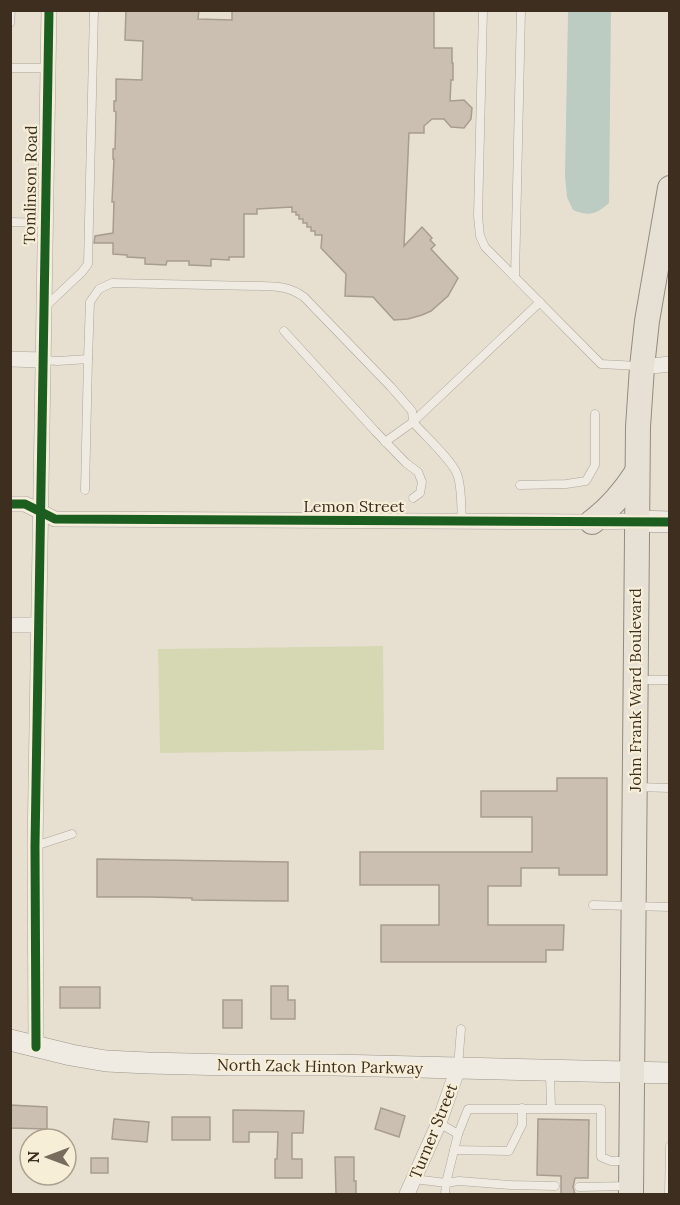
<svg xmlns="http://www.w3.org/2000/svg" width="680" height="1205" viewBox="0 0 680 1205" font-family="Lora,serif">
  <style>
    .green { fill: #d6d7b3 }
    .water { fill: #bcccc2 }
    .building { fill: #cbbfb2; stroke: #a89c90; stroke-width: 1.5 }
    .lines { fill: none; stroke-linecap: round; stroke-linejoin: round }
    .lane-casing { stroke: #ada599; stroke-width: 9 }
    .street-casing { stroke: #ada599; stroke-width: 16 }
    .secondary-casing { stroke: #9c958a; stroke-width: 22 }
    .primary-casing { stroke: #928b80; stroke-width: 26 }
    .lane { stroke: #efebe3; stroke-width: 8 }
    .street { stroke: #efebe3; stroke-width: 15 }
    .secondary { stroke: #efebe3; stroke-width: 21 }
    .primary { stroke: #e6e1d4; stroke-width: 24 }
    .cycleway-casing { stroke: #f7eed8; stroke-width: 13 }
    .cycleway { stroke: #1b5e20; stroke-width: 9 }
    .labels { text-anchor: middle; stroke-width: 4.5; stroke-linejoin: round; paint-order: stroke }
    .street-label { font-size: 16px; fill: #3d2e20; stroke: #f7eed8 }
  </style>
  <rect width="100%" height="100%" fill="#e7e0d1"/>
  <polygon class="green" points="383,646 384,750 160,753 158,649"/>
  <path class="water" d="M 570,10 L 611,11 L 609,203 C 596,214 590,217 573,210 L 567,197 L 565,176 L 568,13 Z"/>
  <g class="building">
    <polygon points="126,10 199,10 198,19 232,20 232,10 434,10 434,48 452,48 452,63 453,63 453,80 451,80 450,101 464,100 472,108 471,119 464,128 451,127 444,119 432,119 424,126 424,133 409,133 404,246 422,227 432,238 430,240 435,245 431,249 458,278 448,296 431,311 422,315 408,319 394,320 373,297 345,296 346,274 321,248 322,235 315,235 315,231 311,231 311,227 307,227 307,223 303,223 303,219 299,219 299,215 296,215 296,212 292,212 292,207 257,209 257,214 244,214 244,257 229,257 229,260 211,259 211,266 189,265 189,261 167,261 166,265 145,264 145,258 127,257 127,255 113,254 113,243 94,243 95,236 113,233 114,202 112,202 114,159 113,159 113,149 115,149 116,112 114,111 114,101 116,101 116,79 142,80 143,41 125,40"/>
    <polygon points="557,778 607,778 607,875 559,875 559,868 521,868 521,886 488,886 488,925 564,925 563,950 546,950 546,962 381,962 381,925 439,925 439,885 360,885 360,852 532,852 532,817 481,817 481,791 557,791"/>
    <polygon points="97,859 288,862 288,901 192,900 192,898 150,897 97,897"/>
    <polygon points="271,986 288,986 288,1000 295,1000 295,1019 271,1019"/>
    <rect x="60" y="987" width="40" height="21"/>
    <rect x="223" y="1000" width="19" height="28"/>
    <polygon points="10,1105 47,1107 47,1129 10,1128"/>
    <polygon points="381,1108 405,1116 399,1137 375,1129"/>
    <polygon points="233,1110 304,1111 303,1133 292,1133 292,1159 302,1159 302,1178 275,1178 275,1159 277,1159 278,1132 249,1132 249,1142 233,1142"/>
    <rect x="172" y="1117" width="38" height="23"/>
    <polygon points="114,1119 149,1122 147,1142 112,1139"/>
    <polygon points="538,1119 589,1120 588,1178 575,1178 573,1187 575,1194 561,1194 561,1176 537,1175"/>
    <polygon points="335,1157 354,1157 354,1181 356,1181 356,1194 336,1194"/>
    <rect x="91" y="1158" width="17" height="15"/>
  </g>
  <g class="lines">
    <defs>
      <g id="lane">
        <polyline points="483,10 478,216 480,236 485,247 601,364 638,366"/>
        <polyline points="10,23 11,10"/>
        <polyline points="10,68 47,68"/>
        <polyline points="10,222 45,223"/>
        <polyline points="515,277 521,10"/>
        <polyline points="45,307 82,272 88,264 94,10"/>
        <polyline points="284,331 375,431 406,463 418,472 422,482 420,493 413,498"/>
        <path d="M 88,359 L 90,302 L 99,289 L 112,283 L 261,286 C 277,286 290,287 304,297 L 391,387 L 412,411 L 413,422 L 385,442"/>
        <polyline points="42,360 58,361 88,359 85,490"/>
        <polyline points="520,485 566,484 586,481 595,465 595,414"/>
        <path d="M 462,522 C 461,508 462,486 457,474 C 452,460 423,434 413,422 L 540,302"/>
        <polyline points="638,680 670,680"/>
        <polyline points="636,787 670,788"/>
        <polyline points="35,846 72,834"/>
        <polyline points="593,905 670,907"/>
        <polyline points="458,1066 461,1029"/>
        <polyline points="550,1073 551,1108"/>
        <polyline points="439,1123 458,1134 446,1183 459,1181 511,1185 555,1186"/>
        <polyline points="458,1134 468,1109 601,1109 601,1157 611,1161 627,1161"/>
        <polyline points="454,1150 509,1151 522,1125 522,1108"/>
        <polyline points="414,1179 446,1183 445,1194"/>
        <polyline points="579,1187 629,1186"/>
        <polyline points="669,1194 670,1146"/>
      </g>
      <g id="street">
        <polyline points="10,359 42,360"/>
        <polyline points="642,367 670,364"/>
        <polyline points="10,504 25,504 55,519 592,522 637,521"/>
        <polyline points="10,625 39,625"/>
        <polyline points="36,1047 35,846 49,10"/>
        <polyline points="407,1194 439,1123 458,1068"/>
      </g>
      <g id="secondary">
        <polyline points="637,521 670,522"/>
        <polyline points="10,1040 71,1055 106,1061 148,1063 230,1065 335,1065 670,1073"/>
      </g>
      <g id="primary">
        <path d="M 592,522 C 611,508 624,492 637,472"/>
        <polyline points="631,1194 638,427 642,367 647,321 670,188"/>
      </g>
    </defs>
    <use href="#lane" class="lane-casing"/>
    <use href="#street" class="street-casing"/>
    <use href="#secondary" class="secondary-casing"/>
    <use href="#primary" class="primary-casing"/>
    <use href="#lane" class="lane"/>
    <use href="#street" class="street"/>
    <use href="#secondary" class="secondary"/>
    <use href="#primary" class="primary"/>
    <defs>
      <g id="cycleway">
        <polyline points="10,504 25,504 55,519 670,522"/>
        <polyline points="36,1047 35,846 49,10"/>
      </g>
    </defs>
    <use href="#cycleway" class="cycleway-casing"/>
    <use href="#cycleway" class="cycleway"/>
  </g>
  <g class="labels">
    <g class="street-label">
      <text transform="translate(30 185) rotate(-89)" y="6">Tomlinson Road</text>
      <text x="354" y="512">Lemon Street</text>
      <text transform="translate(635 690) rotate(-90)" y="6">John Frank Ward Boulevard</text>
      <text transform="translate(320 1066) rotate(1)" y="6">North Zack Hinton Parkway</text>
      <text transform="translate(433 1131) rotate(-68)" y="6">Turner Street</text>
    </g>
  </g>
  <rect width="680" height="1205" fill="none" stroke="#3d2e20" stroke-width="24"/>
  <g transform="translate(48 1157) rotate(270)"><circle r="28" fill="#f7eed8" stroke="#ada18e" stroke-width="1.5"/>
  <path d="M0-4.5L10 22L0 15L-10 22Z" fill="#786c5e"/>
  <text y="-9" font-size="16" font-weight="bold" text-anchor="middle" fill="#3d2e20">N</text>
  </g>
</svg>
